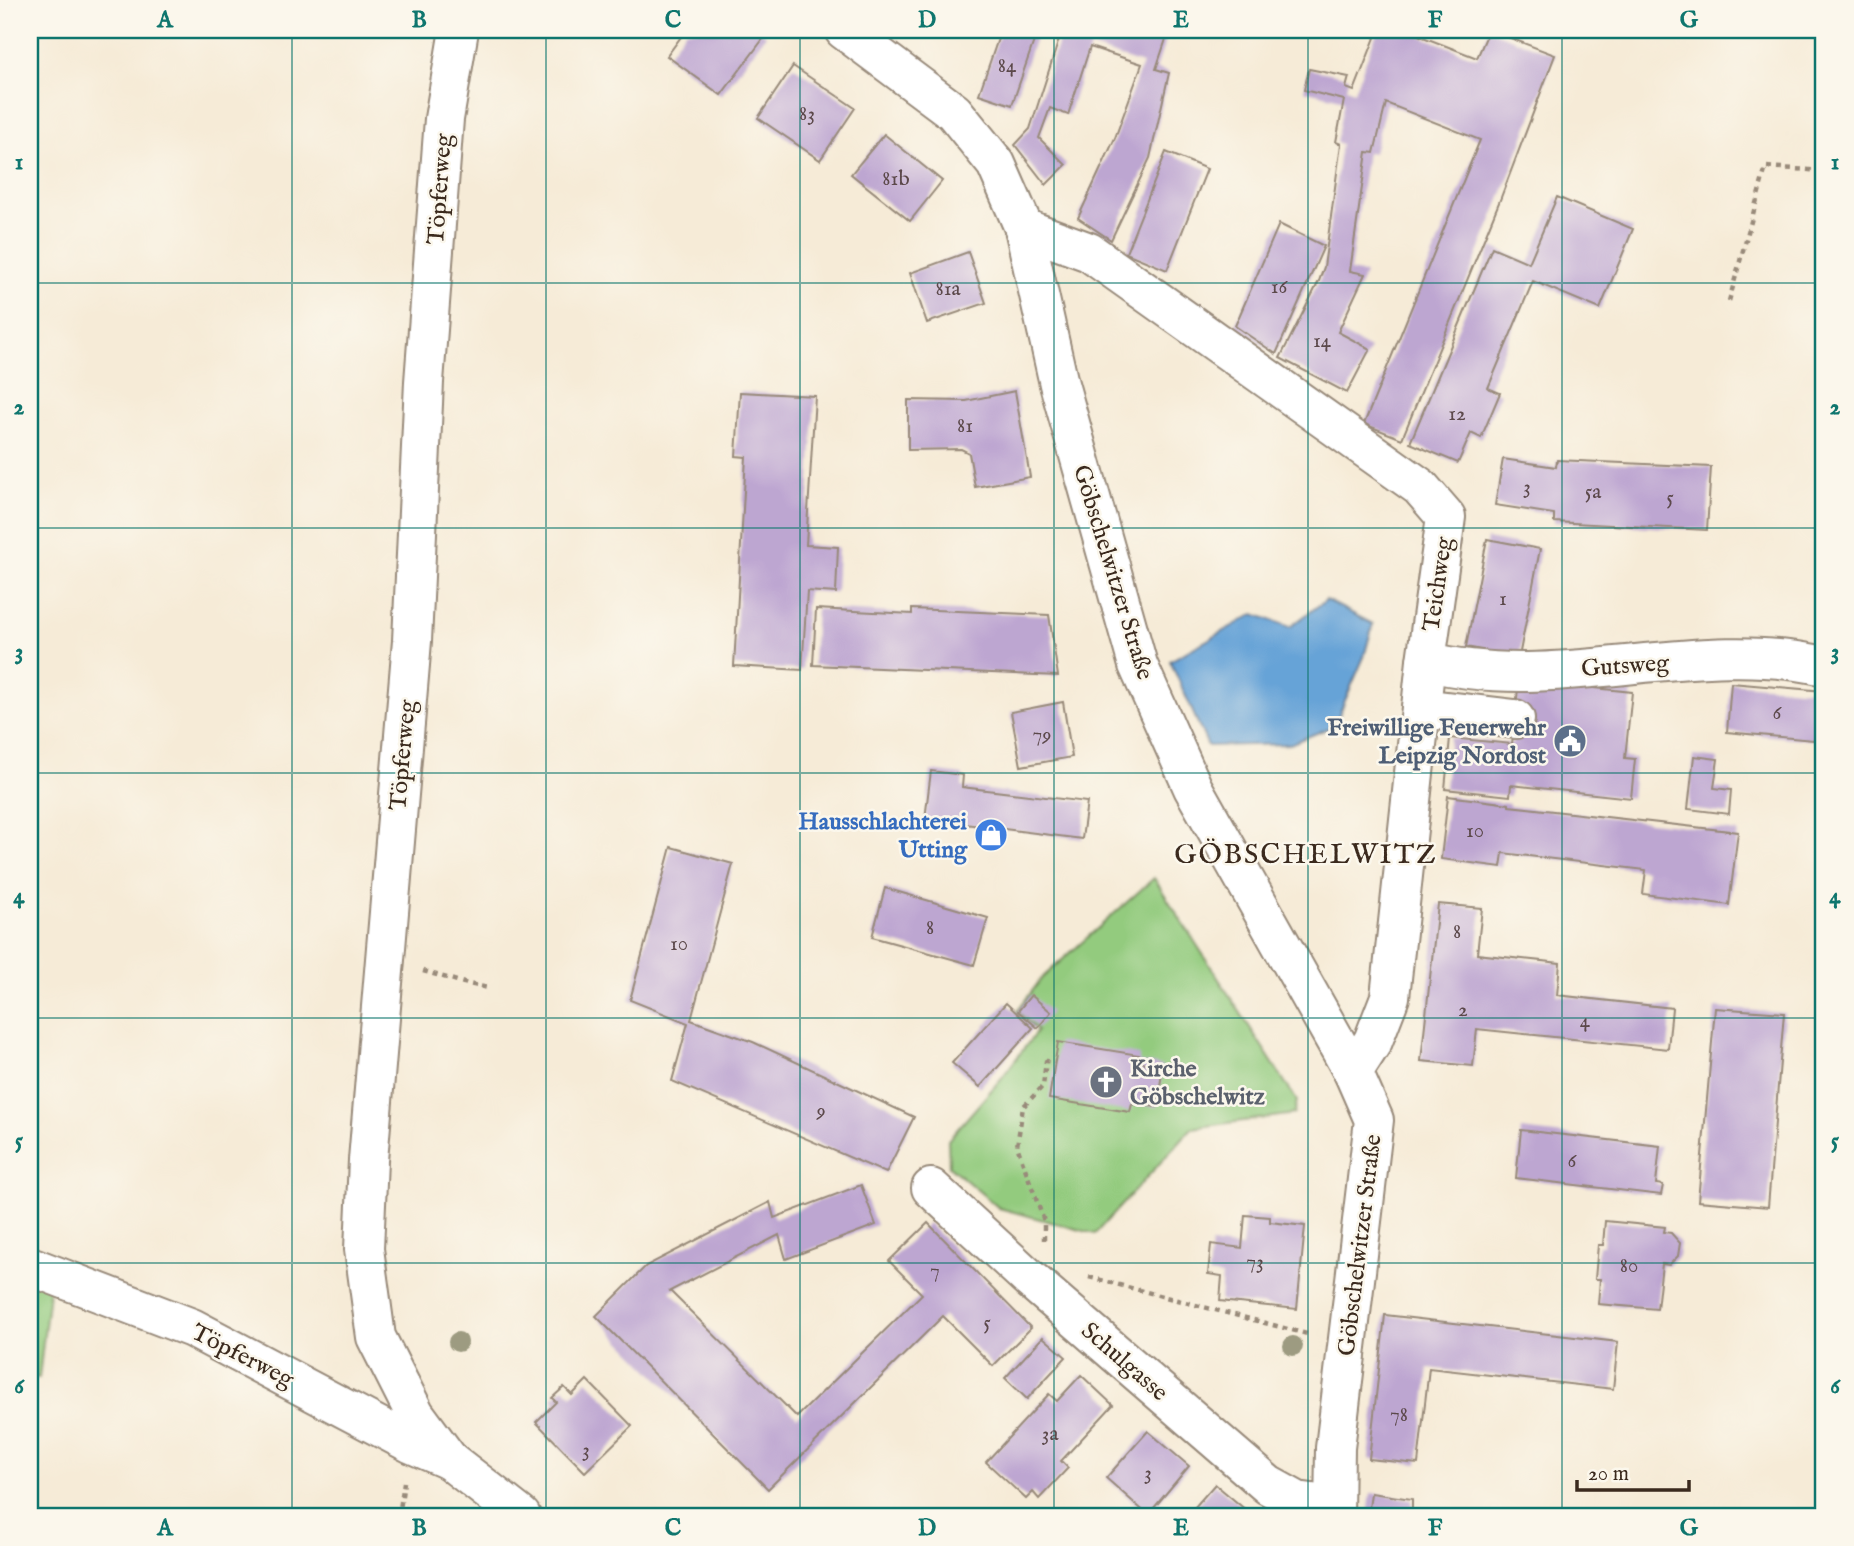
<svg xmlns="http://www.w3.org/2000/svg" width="1854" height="1546" viewBox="0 0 1854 1546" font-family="'IM FELL English',serif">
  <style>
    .green { fill: #93cb7e; stroke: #677a4e; stroke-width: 2 }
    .water { fill: #66a3d7; stroke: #50667a; stroke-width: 2 }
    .building { fill: #bda6d1 }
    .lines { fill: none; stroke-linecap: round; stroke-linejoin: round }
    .minor-casing { stroke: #988a7a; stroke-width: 42 }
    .path { stroke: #988a7a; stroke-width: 4.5; stroke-dasharray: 5 5; stroke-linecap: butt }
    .minor { stroke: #fff; stroke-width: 38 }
    .tree { fill: #9d9b81 }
    .grid { fill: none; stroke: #0f766e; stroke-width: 2; stroke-opacity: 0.55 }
    .labels { text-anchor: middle; stroke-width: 5; stroke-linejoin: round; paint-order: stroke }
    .number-label { font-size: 21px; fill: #5c494b }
    .street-label { font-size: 24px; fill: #3b2a1e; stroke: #fbf7ec }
    .service-label { font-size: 24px; font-weight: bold; fill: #4e5e75; stroke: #fbf7ec; text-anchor: end }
    .shop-label { font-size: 24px; font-weight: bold; fill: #366cbe; stroke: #fbf7ec; text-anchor: end }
    .worship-label { font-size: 24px; font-weight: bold; fill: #5b616d; stroke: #fbf7ec; text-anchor: start }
    .quarter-label { font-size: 28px; letter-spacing: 2px; fill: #3b2a1e; stroke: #fbf7ec }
    .neatline { fill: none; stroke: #0f766e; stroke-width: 2.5 }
    .grid-label { font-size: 23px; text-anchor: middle; font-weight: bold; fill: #0f766e }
  </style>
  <rect width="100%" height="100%" fill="#fbf7ec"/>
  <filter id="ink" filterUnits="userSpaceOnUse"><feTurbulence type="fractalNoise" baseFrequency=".0143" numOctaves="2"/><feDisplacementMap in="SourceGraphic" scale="14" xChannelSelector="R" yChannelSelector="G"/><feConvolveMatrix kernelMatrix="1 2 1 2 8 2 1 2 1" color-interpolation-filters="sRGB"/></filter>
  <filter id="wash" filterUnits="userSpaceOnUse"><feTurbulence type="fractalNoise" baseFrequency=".00686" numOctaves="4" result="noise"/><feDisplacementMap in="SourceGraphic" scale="28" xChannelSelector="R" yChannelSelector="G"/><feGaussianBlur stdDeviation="1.57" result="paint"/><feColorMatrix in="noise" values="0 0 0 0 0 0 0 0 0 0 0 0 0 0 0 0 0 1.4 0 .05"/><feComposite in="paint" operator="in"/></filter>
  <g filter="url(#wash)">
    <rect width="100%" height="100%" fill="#f6ebd7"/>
    <g class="green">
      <polygon points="1154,878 1297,1101 1294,1114 1192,1128 1095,1234 999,1208 949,1166 948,1140 1000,1080 1037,1031 1017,1011 1042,978"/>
      <polygon points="30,1276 50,1283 39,1378 30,1377"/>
    </g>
    <polygon class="water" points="1326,600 1373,624 1364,657 1334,726 1290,744 1208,746 1170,661 1254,614 1290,627"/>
    <g id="blocks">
      <g class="building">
        <polygon points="686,30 759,30 766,35 721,95 667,56"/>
        <polygon points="1001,30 1020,30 1036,35 1012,105 979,94"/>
        <polygon points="1062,30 1169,30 1156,69 1169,73 1150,158 1111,240 1078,218 1115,138 1142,64 1090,47 1068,115 1050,108 1039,138 1066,165 1046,185 1015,145 1030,129"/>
        <polygon points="1378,30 1405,30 1477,58 1489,30 1555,55 1500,200 1402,439 1364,424 1480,140 1386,103 1374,153 1367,152 1350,271 1365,274 1338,332 1370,349 1347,393 1280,358 1319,281 1324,267 1341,144 1336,142 1344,100 1304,90 1309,69 1349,77 1346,88 1354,91"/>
        <polygon points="793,66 855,108 820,160 758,118"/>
        <polygon points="884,134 942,181 910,221 851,174"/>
        <polygon points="1166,152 1207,169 1167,270 1126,253"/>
        <polygon points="1557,197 1633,229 1600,309 1533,281 1488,388 1500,393 1481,438 1471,433 1458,463 1410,443 1492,247 1529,263"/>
        <polygon points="1279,224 1324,246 1276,354 1235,326"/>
        <polygon points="968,252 986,303 927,323 910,273"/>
        <polygon points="1015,391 1030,477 975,487 969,453 961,449 908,450 908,400 966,401"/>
        <polygon points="740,392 815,396 806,545 838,547 836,593 807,591 802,670 734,666 746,457 736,456"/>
        <polygon points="1503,459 1556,467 1557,460 1711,467 1707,530 1554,522 1554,514 1495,505"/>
        <polygon points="1487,539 1540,549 1519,657 1466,647"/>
        <polygon points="1823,608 1824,608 1824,627 1820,626"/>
        <polygon points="816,609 912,614 912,609 1049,615 1058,676 813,665"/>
        <polygon points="1519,680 1632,692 1625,758 1635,759 1631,798 1511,785 1510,796 1445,789 1450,738 1512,744"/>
        <polygon points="1731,683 1824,691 1824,741 1727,732"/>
        <polygon points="1063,702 1072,757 1021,766 1011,712"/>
        <polygon points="1694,756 1718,759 1714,788 1731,790 1729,814 1688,809"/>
        <polygon points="931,771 963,775 962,787 1087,802 1082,839 925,819"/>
        <polygon points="1448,796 1509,804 1509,806 1738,832 1729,905 1643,894 1646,870 1503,853 1501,867 1441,859"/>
        <polygon points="671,847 733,864 691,1020 753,1042 914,1117 886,1173 672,1081 688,1023 630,1000"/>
        <polygon points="885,888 988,918 974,965 872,937"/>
        <polygon points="1438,904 1482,908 1477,954 1560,963 1557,995 1672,1008 1668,1049 1477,1029 1473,1066 1421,1061"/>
        <polygon points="1031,995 1051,1012 1038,1028 1018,1011"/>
        <polygon points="1006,1003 1033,1028 980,1087 952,1063"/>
        <polygon points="1715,1008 1784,1013 1768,1207 1698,1201"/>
        <polygon points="1058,1042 1139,1055 1139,1062 1163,1066 1157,1107 1132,1104 1130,1112 1049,1099"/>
        <polygon points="1521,1130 1660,1146 1656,1184 1663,1185 1661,1195 1516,1178"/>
        <polygon points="861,1185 876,1225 786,1259 779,1235 670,1291 797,1417 922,1294 889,1261 928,1223 1031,1328 993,1366 943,1316 768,1489 596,1316 646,1266 770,1202 774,1218"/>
        <polygon points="1245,1215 1270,1217 1270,1222 1305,1226 1297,1309 1220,1301 1222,1276 1208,1274 1211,1244 1242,1248"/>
        <polygon points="1605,1221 1665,1227 1664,1232 1671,1233 1680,1243 1678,1256 1669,1265 1662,1264 1657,1309 1598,1304 1600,1279 1595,1279 1598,1245 1603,1245"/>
        <polygon points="1385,1315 1618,1342 1613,1389 1429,1368 1418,1464 1369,1459"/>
        <polygon points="1043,1337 1066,1357 1027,1399 1005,1378"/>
        <polygon points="1081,1375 1113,1405 1061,1461 1068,1468 1039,1499 1033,1492 1026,1499 986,1462 1049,1394 1057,1401"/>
        <polygon points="587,1380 632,1426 585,1472 536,1422 556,1402 552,1398 564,1387 572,1395"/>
        <polygon points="1148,1431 1189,1466 1148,1515 1106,1478"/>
        <polygon points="1215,1484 1253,1516 1187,1516"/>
        <polygon points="1371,1493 1412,1499 1412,1516 1368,1516"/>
      </g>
    </g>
  </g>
  <g filter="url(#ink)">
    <use href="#blocks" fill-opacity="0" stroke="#988a7a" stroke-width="2"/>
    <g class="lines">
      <defs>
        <g id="minor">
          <polyline points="844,30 954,112 996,164 1024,228 1059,384 1138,665 1193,788 1353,1072 1374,1120 1335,1448 1334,1516"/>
          <polyline points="1024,228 1089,252 1420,487 1446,517 1426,661 1390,997 1373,1041 1353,1072"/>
          <path d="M 1426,661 C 1556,695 1694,636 1824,666"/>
          <polyline points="1421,708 1515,719"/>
          <polyline points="931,1188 1031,1280 1268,1485 1297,1501 1334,1506"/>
          <polyline points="30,1266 192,1328 410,1443 449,1460 415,1414 376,1337 364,1249 368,1160 412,641 424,382 444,119 459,30"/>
          <polyline points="449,1460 521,1516"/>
        </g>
      </defs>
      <use href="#minor" class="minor-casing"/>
      <g class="path">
        <polyline points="1729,301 1766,167 1824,171"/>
        <polyline points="423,971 464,983 488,988"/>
        <polyline points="1044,1240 1044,1221 1017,1146 1023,1107 1043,1086 1046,1061 1055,1062"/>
        <polyline points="1089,1277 1311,1335"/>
        <polyline points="399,1516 404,1482"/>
      </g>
      <use href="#minor" class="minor"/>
    </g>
    <g class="tree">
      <circle cx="458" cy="1342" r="10"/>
      <circle cx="1293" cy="1346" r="10"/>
    </g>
  </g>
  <path class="grid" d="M 292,30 L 292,1516M 546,30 L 546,1516M 800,30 L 800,1516M 1054,30 L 1054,1516M 1308,30 L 1308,1516M 1562,30 L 1562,1516M 30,283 L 1824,283M 30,528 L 1824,528M 30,773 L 1824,773M 30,1018 L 1824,1018M 30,1263 L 1824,1263"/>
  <defs>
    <symbol id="civic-disc" viewBox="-11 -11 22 22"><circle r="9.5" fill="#5c6f8a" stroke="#fbf7ec"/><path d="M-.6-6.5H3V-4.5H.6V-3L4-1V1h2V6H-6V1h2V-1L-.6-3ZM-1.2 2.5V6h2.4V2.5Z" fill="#fff"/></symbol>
    <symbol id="shop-disc" viewBox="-11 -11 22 22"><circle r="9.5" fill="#3f7fe0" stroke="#fbf7ec"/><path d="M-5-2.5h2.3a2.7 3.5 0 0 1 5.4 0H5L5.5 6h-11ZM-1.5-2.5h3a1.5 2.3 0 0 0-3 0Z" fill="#fff"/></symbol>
    <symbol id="church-disc" viewBox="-11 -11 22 22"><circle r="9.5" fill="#6b7280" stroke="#fbf7ec"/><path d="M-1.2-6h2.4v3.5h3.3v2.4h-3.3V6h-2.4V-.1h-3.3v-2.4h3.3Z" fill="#fff"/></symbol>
  </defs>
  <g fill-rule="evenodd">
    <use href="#civic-disc" x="1551" y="722" width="38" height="38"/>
    <use href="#shop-disc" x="972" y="816" width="38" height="38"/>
    <use href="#church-disc" x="1087" y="1063" width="38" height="38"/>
  </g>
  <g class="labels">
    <g class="number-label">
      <text x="1007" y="72">84</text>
      <text x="807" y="120">83</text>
      <text x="896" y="185">81b</text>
      <text x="1279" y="293">16</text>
      <text x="948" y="295">81a</text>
      <text x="1322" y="347">14</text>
      <text x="1457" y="420">12</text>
      <text x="965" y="432">81</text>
      <text x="1527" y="493">3</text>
      <text x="1593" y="498">5a</text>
      <text x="1670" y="504">5</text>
      <text x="1503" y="605">1</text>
      <text x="1777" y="719">6</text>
      <text x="1042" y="741">79</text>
      <text x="1475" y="837">10</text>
      <text x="930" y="934">8</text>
      <text x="1457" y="938">8</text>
      <text x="679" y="950">10</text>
      <text x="1463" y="1016">2</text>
      <text x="1585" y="1027">4</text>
      <text x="821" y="1117">9</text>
      <text x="1572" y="1167">6</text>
      <text x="1255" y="1268">73</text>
      <text x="1629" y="1272">80</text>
      <text x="935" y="1277">7</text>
      <text x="987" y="1329">5</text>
      <text x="1399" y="1421">78</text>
      <text x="1050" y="1440">3a</text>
      <text x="586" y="1456">3</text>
      <text x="1148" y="1479">3</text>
    </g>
    <g class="street-label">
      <text transform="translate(439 189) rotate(-86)" y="8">Töpferweg</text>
      <text transform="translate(1114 572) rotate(73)" y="8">Göbschelwitzer Straße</text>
      <text transform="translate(1437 584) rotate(-82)" y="8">Teichweg</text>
      <text transform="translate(1625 665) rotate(-4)" y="8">Gutsweg</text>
      <text transform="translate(402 755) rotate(-85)" y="8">Töpferweg</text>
      <text transform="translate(1359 1245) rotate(-83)" y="8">Göbschelwitzer Straße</text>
      <text transform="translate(243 1355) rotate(27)" y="8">Töpferweg</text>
      <text transform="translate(1125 1361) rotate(41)" y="8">Schulgasse</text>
    </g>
    <g class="service-label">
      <text x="1546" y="735">Freiwillige Feuerwehr<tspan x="1546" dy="28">Leipzig Nordost</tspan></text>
    </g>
    <g class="shop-label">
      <text x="967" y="829">Hausschlachterei<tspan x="967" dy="28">Utting</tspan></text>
    </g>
    <g class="worship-label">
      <text x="1130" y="1076">Kirche<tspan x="1130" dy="28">Göbschelwitz</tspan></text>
    </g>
    <g class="quarter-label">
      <text x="1306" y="863">GÖBSCHELWITZ</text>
    </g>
  </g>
  <rect width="1854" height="1546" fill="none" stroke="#fbf7ec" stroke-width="77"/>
  <path d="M1577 1480v10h112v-10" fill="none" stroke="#3b2a1e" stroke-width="3.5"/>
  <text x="1588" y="1480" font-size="21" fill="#3b2a1e" stroke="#fbf7ec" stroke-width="5" paint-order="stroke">20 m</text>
  <rect x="38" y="38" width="1777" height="1470" class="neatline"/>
  <g class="grid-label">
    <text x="165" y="27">A</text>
    <text x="419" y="27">B</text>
    <text x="673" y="27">C</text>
    <text x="927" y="27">D</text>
    <text x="1181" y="27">E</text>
    <text x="1435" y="27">F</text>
    <text x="1689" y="27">G</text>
    <text x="19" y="169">1</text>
    <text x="1835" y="169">1</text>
    <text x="19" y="414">2</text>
    <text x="1835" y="414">2</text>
    <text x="19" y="659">3</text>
    <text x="1835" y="659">3</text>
    <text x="19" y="903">4</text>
    <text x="1835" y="903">4</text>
    <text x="19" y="1148">5</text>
    <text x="1835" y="1148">5</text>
    <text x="19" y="1393">6</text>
    <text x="1835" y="1393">6</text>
    <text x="165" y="1535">A</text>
    <text x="419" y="1535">B</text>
    <text x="673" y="1535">C</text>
    <text x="927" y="1535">D</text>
    <text x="1181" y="1535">E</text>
    <text x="1435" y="1535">F</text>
    <text x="1689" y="1535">G</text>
  </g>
</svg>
